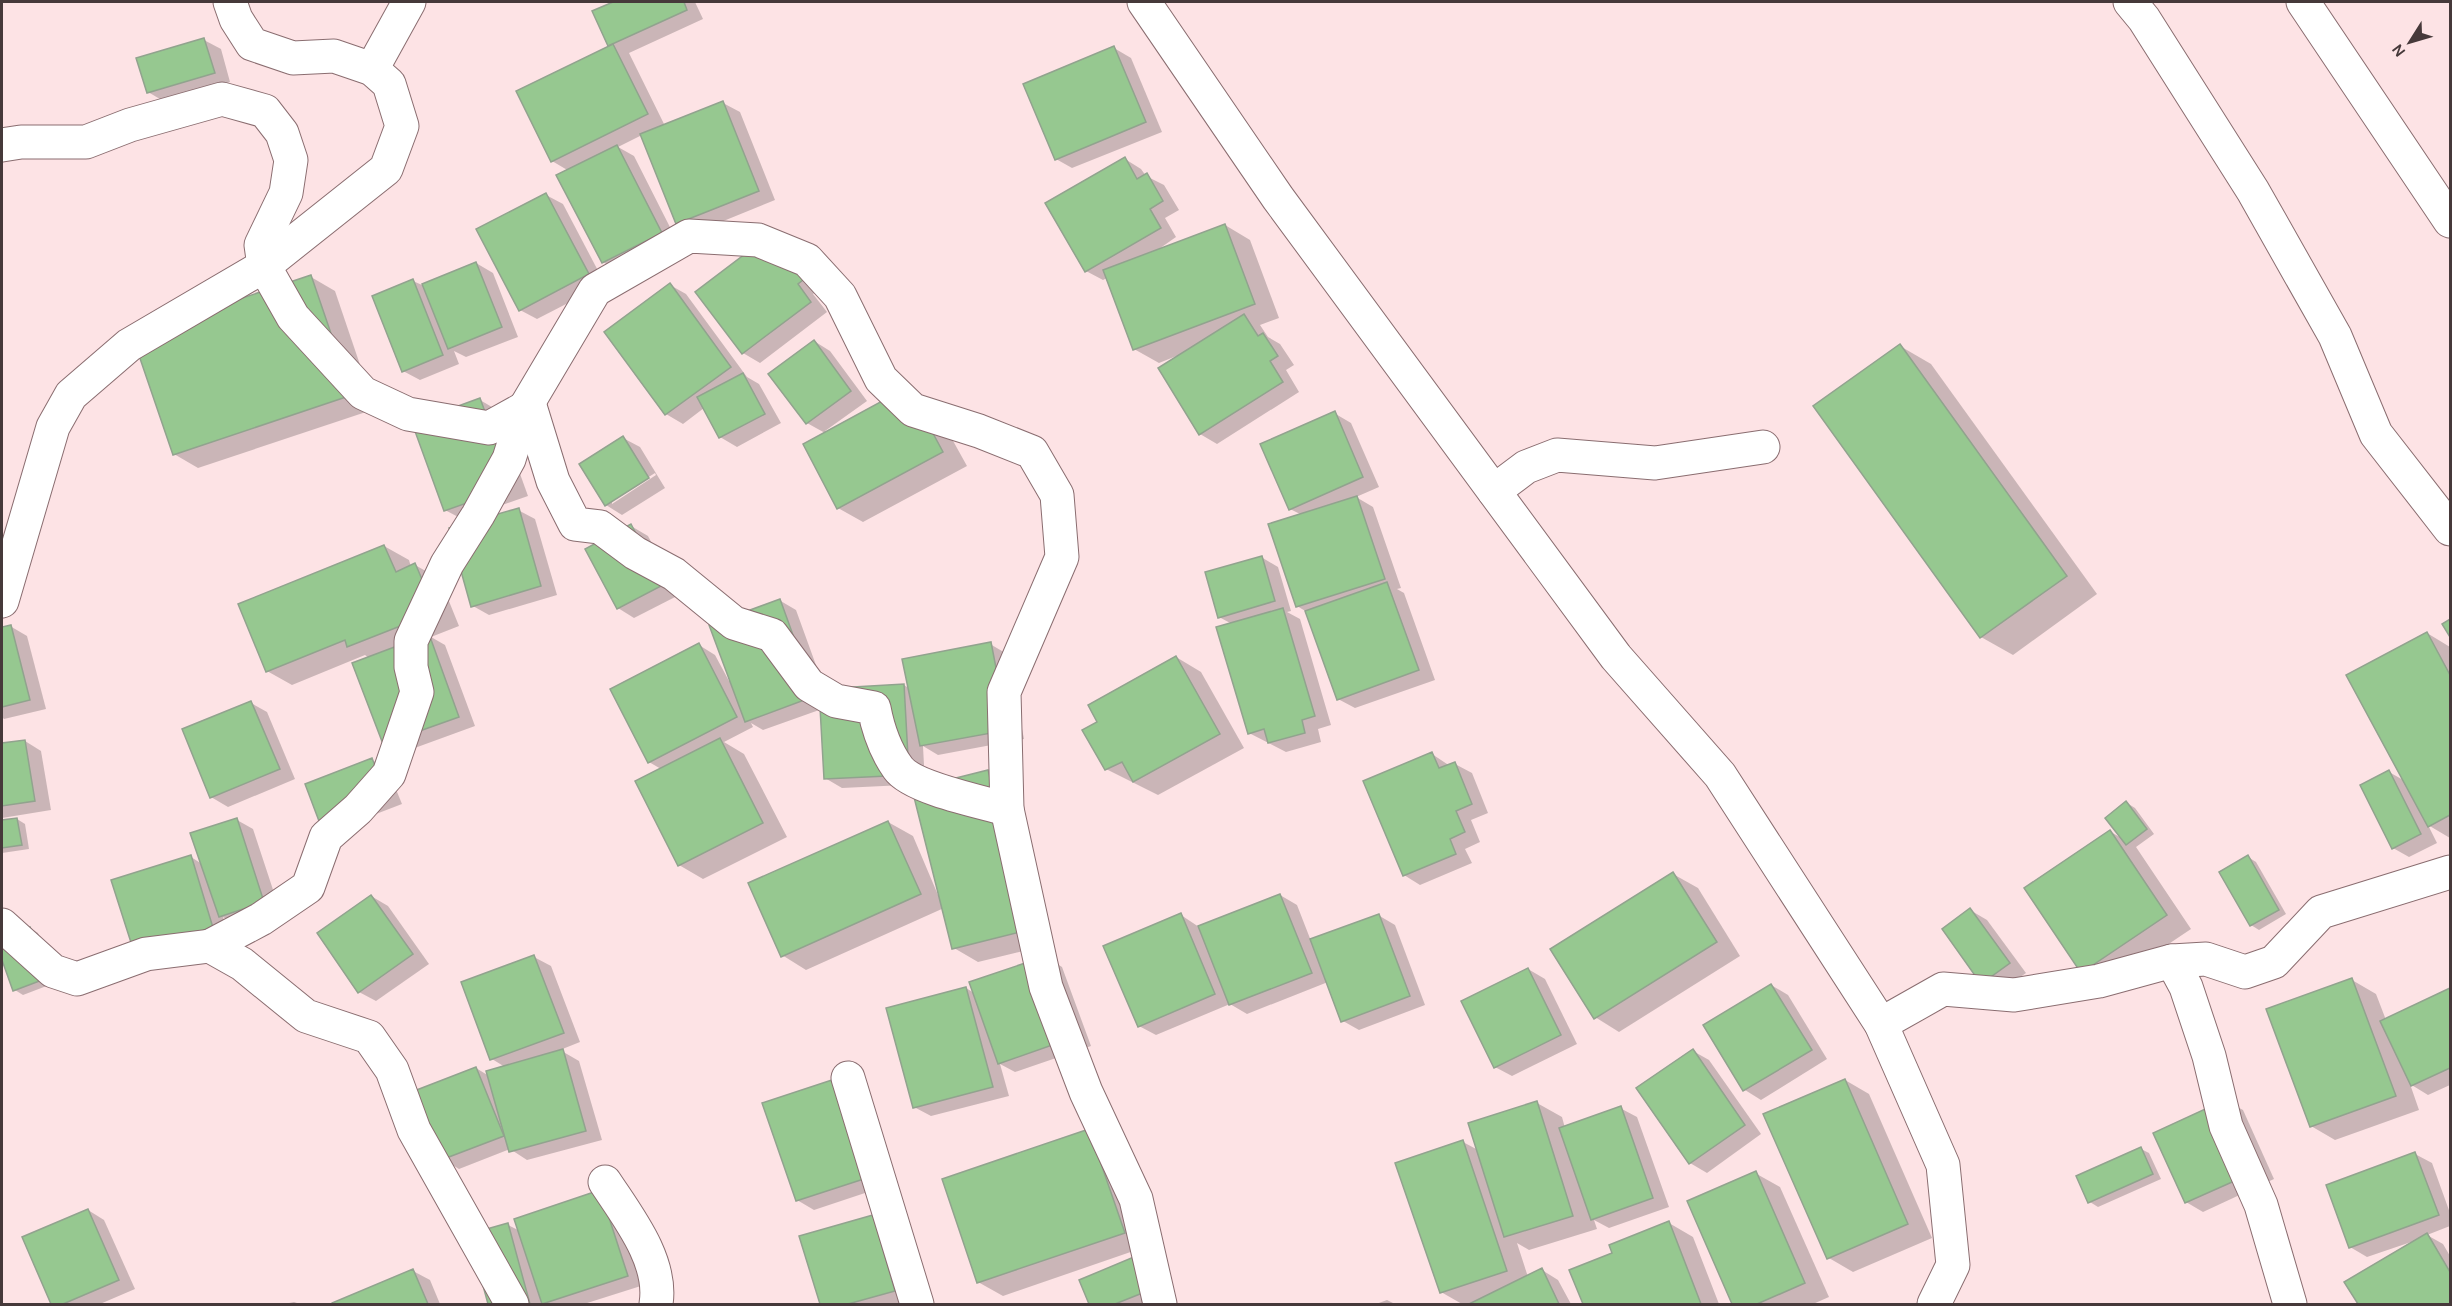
<svg xmlns="http://www.w3.org/2000/svg" width="2452" height="1306" viewBox="0 0 2452 1306" font-family="Karla,sans-serif">
  <style>
    .shadow { fill: #0003; fill-rule: evenodd }
    .building { fill: #96c890; stroke: #91a38e; stroke-width: 1.5 }
    .lines { fill: none; stroke-linecap: round; stroke-linejoin: round }
    .minor-casing { stroke: #8a6d70; stroke-width: 35 }
    .minor { stroke: #fff; stroke-width: 33 }
  </style>
  <rect width="100%" height="100%" fill="#fde3e5"/>
  <g class="shadow">
    <polygon points="617,2 695,2 703,19 629,53 665,126 723,103 740,112 775,200 694,233 678,223 642,135 618,147 634,156 678,243 619,272 603,262 569,171 552,161 518,92 611,47 594,12"/>
    <polygon points="204,40 221,49 230,82 165,102 148,92"/>
    <polygon points="1114,48 1131,58 1162,132 1072,168 1056,159"/>
    <polygon points="1125,159 1141,169 1146,176 1164,185 1179,210 1165,218 1176,237 1156,251 1225,225 1250,240 1279,318 1260,325 1268,337 1280,344 1294,365 1286,370 1299,392 1217,444 1200,434 1179,355 1159,363 1134,349 1107,278 1103,280 1086,271"/>
    <polygon points="546,195 563,204 605,284 537,319 520,310"/>
    <polygon points="770,237 828,283 813,294 827,312 760,363 743,353 697,293"/>
    <polygon points="476,263 493,273 518,337 466,357 454,351 459,364 420,380 403,371 413,281 422,285"/>
    <polygon points="311,277 335,291 375,409 198,468 174,454"/>
    <polygon points="670,285 686,294 747,377 759,384 781,423 737,447 720,437 704,408 683,424 666,414"/>
    <polygon points="814,341 830,351 867,401 825,431 826,433 932,403 967,466 863,522 838,508 825,433 807,423"/>
    <polygon points="1900,346 1931,364 2097,594 2013,655 1981,637"/>
    <polygon points="480,400 497,410 528,496 462,519 445,510"/>
    <polygon points="1334,413 1351,423 1379,487 1356,497 1373,507 1401,588 1397,589 1404,593 1435,680 1355,708 1338,699 1307,612 1297,606 1302,515 1290,509"/>
    <path d="M 623,438 L 640,447 L 665,488 L 622,515 L 606,505 ZM 655,473 L 656,475 L 612,504 L 612,500 Z"/>
    <polygon points="518,510 535,519 557,595 489,615 473,606"/>
    <polygon points="631,526 648,536 679,595 634,618 618,608"/>
    <polygon points="384,546 409,560 411,567 415,565 440,579 459,626 431,637 445,645 475,726 401,753 369,658 365,655 292,685 267,671"/>
    <polygon points="1261,557 1278,567 1291,611 1287,612 1300,619 1331,725 1318,729 1321,742 1286,752 1249,733 1232,624 1219,617"/>
    <polygon points="779,600 796,610 825,690 904,685 910,689 990,644 1007,654 1024,739 938,755 923,746 925,784 842,788 825,778 822,709 763,730 751,723 753,727 724,742 744,754 787,837 703,879 679,865 661,769 649,762 699,645 715,655 729,681 731,680"/>
    <polygon points="10,626 27,636 46,709 4,719 2,717 2,629"/>
    <polygon points="2427,633 2450,647 2450,838 2428,825 2437,843 2409,857 2393,848 2389,772 2405,781"/>
    <polygon points="1176,657 1201,672 1244,748 1158,795 1106,769 1099,722"/>
    <polygon points="251,703 267,712 295,779 228,807 211,797"/>
    <polygon points="25,741 41,751 51,810 2,818 2,745"/>
    <polygon points="1432,754 1450,766 1455,764 1472,773 1488,813 1471,820 1480,842 1465,849 1472,863 1420,885 1404,875"/>
    <polygon points="372,760 388,770 402,804 337,829"/>
    <polygon points="988,772 1012,786 1052,944 978,962 954,948 944,908 806,970 782,955 888,822 913,836 938,895 940,894"/>
    <polygon points="2127,803 2135,808 2154,834 2136,847 2191,929 2106,986 2082,972 2111,832 2123,839"/>
    <polygon points="17,819 25,824 29,849 2,853 2,821"/>
    <polygon points="237,820 253,829 280,911 237,925 223,917 230,940 153,964 191,857 202,864"/>
    <polygon points="2248,857 2256,862 2286,914 2259,930 2251,925"/>
    <polygon points="1673,874 1698,888 1740,956 1619,1032 1595,1017"/>
    <polygon points="1280,895 1297,905 1311,941 1378,915 1395,925 1425,1005 1359,1030 1343,1021 1328,982 1247,1014 1230,1004 1156,1035 1139,1026 1181,915 1199,927"/>
    <polygon points="371,896 388,906 429,964 376,1001 359,992"/>
    <polygon points="1970,910 1987,920 2026,973 1999,992 1983,983"/>
    <polygon points="30,928 38,933 57,982 23,995 15,990 2,956 2,940"/>
    <polygon points="534,957 551,966 580,1042 560,1050 579,1061 602,1140 527,1160 510,1149 459,1169 443,1159 476,1068 489,1076 505,1067 492,1059"/>
    <polygon points="1046,957 1062,967 1091,1046 1015,1072 1000,1064 1009,1096 931,1116 914,1107 966,988 974,993"/>
    <polygon points="1528,969 1545,979 1577,1044 1512,1076 1495,1067"/>
    <polygon points="2352,980 2376,994 2386,1020 2450,989 2450,1085 2428,1095 2410,1084 2419,1110 2335,1140 2311,1126"/>
    <polygon points="1771,985 1788,995 1827,1059 1761,1100 1745,1090"/>
    <polygon points="1693,1051 1709,1060 1761,1134 1707,1173 1690,1163"/>
    <polygon points="1845,1080 1869,1094 1932,1238 1853,1272 1829,1258 1765,1114"/>
    <polygon points="2226,1101 2243,1110 2274,1179 2203,1212 2186,1202"/>
    <polygon points="1537,1103 1562,1117 1565,1128 1620,1108 1637,1117 1669,1207 1609,1228 1594,1220 1597,1229 1529,1250 1517,1243 1528,1277 1542,1270 1558,1280 1571,1304 1462,1304 1441,1292 1463,1142 1478,1150"/>
    <polygon points="764,1104 889,1185 814,1210 797,1200"/>
    <polygon points="1089,1131 1148,1246 1003,1296 978,1282"/>
    <polygon points="2141,1149 2149,1153 2161,1179 2098,1207 2090,1202"/>
    <polygon points="2415,1154 2432,1163 2450,1213 2450,1226 2427,1235 2443,1244 2450,1256 2450,1304 2360,1304 2346,1283 2417,1240 2367,1257 2350,1247"/>
    <polygon points="1755,1173 1780,1187 1829,1297 1813,1304 1733,1304 1689,1202"/>
    <polygon points="616,1202 644,1285 584,1304 547,1304 543,1303 544,1304 490,1304 470,1235 508,1225 520,1231"/>
    <polygon points="88,1210 104,1220 135,1289 100,1304 53,1304 24,1238"/>
    <polygon points="873,1217 911,1300 895,1304 821,1304 801,1237"/>
    <polygon points="1669,1223 1693,1237 1719,1304 1584,1304 1571,1271 1614,1254"/>
    <polygon points="1141,1256 1154,1304 1090,1304 1081,1281"/>
    <polygon points="413,1271 430,1280 440,1304 334,1304"/>
    <polygon points="1387,1300 1395,1304 1376,1304"/>
    <polygon points="294,1302 300,1304 284,1304"/>
  </g>
  <g class="building">
    <polygon points="613,2 684,2 687,10 608,46 592,11"/>
    <polygon points="204,38 215,73 147,93 136,58"/>
    <polygon points="613,44 648,114 551,162 516,91"/>
    <polygon points="1114,46 1146,122 1055,160 1023,84"/>
    <polygon points="723,101 759,191 676,224 640,134"/>
    <polygon points="617,145 662,233 602,263 556,175"/>
    <polygon points="1125,157 1137,179 1147,173 1163,201 1150,209 1161,228 1085,272 1045,203"/>
    <polygon points="546,193 589,274 519,311 476,229"/>
    <polygon points="1225,224 1255,304 1133,350 1103,270"/>
    <polygon points="770,235 812,273 798,284 811,302 742,354 695,292"/>
    <polygon points="476,262 502,327 448,349 422,284"/>
    <polygon points="311,275 352,395 173,455 132,335"/>
    <polygon points="413,279 443,355 402,372 372,296"/>
    <polygon points="670,283 731,367 665,415 604,332"/>
    <polygon points="1244,314 1258,336 1263,333 1278,356 1270,361 1283,382 1199,435 1158,368"/>
    <polygon points="814,340 851,391 806,424 768,374"/>
    <polygon points="1900,344 2067,576 1980,638 1813,406"/>
    <polygon points="743,373 765,414 719,438 697,397"/>
    <polygon points="908,387 943,452 837,509 803,444"/>
    <polygon points="480,398 512,487 444,511 412,423"/>
    <polygon points="1335,411 1363,477 1289,510 1260,444"/>
    <polygon points="623,436 649,478 605,506 579,464"/>
    <polygon points="1357,496 1385,579 1296,607 1268,524"/>
    <polygon points="519,508 541,586 471,607 449,528"/>
    <polygon points="631,524 663,585 617,609 585,549"/>
    <polygon points="384,545 396,572 415,563 436,612 347,647 345,640 266,672 238,604"/>
    <polygon points="1262,556 1275,601 1218,618 1205,572"/>
    <polygon points="1387,582 1419,670 1337,700 1305,611"/>
    <polygon points="780,599 815,696 745,722 709,625"/>
    <polygon points="1283,608 1315,716 1302,720 1305,733 1268,743 1264,729 1248,734 1216,627"/>
    <polygon points="2450,619 2450,637 2442,624"/>
    <polygon points="11,625 30,700 2,707 2,627"/>
    <polygon points="2427,632 2450,675 2450,815 2428,827 2346,675"/>
    <polygon points="429,634 459,717 383,744 352,663"/>
    <polygon points="991,642 1008,730 920,746 902,659"/>
    <polygon points="699,643 737,717 648,763 610,689"/>
    <polygon points="1176,656 1220,734 1133,782 1122,762 1105,770 1082,730 1097,722 1088,705"/>
    <polygon points="904,684 909,775 824,779 819,689"/>
    <polygon points="251,701 280,769 210,798 182,729"/>
    <polygon points="720,738 763,823 678,866 635,781"/>
    <polygon points="25,740 35,801 2,806 2,743"/>
    <polygon points="1432,752 1439,768 1455,762 1472,804 1456,811 1465,832 1450,839 1456,854 1403,876 1363,781"/>
    <polygon points="372,758 386,795 319,821 305,784"/>
    <polygon points="988,770 1028,930 952,949 912,789"/>
    <polygon points="2389,770 2421,834 2392,849 2360,785"/>
    <polygon points="2126,801 2147,829 2126,845 2105,818"/>
    <polygon points="17,818 22,845 2,848 2,820"/>
    <polygon points="237,818 264,902 219,917 190,833"/>
    <polygon points="888,821 921,894 781,957 748,883"/>
    <polygon points="2110,830 2167,915 2081,973 2024,888"/>
    <polygon points="191,855 214,931 135,955 111,880"/>
    <polygon points="2248,855 2279,910 2250,926 2219,872"/>
    <polygon points="1673,872 1717,942 1594,1019 1550,949"/>
    <polygon points="1280,894 1312,973 1229,1005 1198,926"/>
    <polygon points="371,895 413,954 358,993 317,933"/>
    <polygon points="1970,908 2010,963 1981,984 1942,929"/>
    <polygon points="1181,913 1215,994 1138,1027 1103,946"/>
    <polygon points="1379,914 1410,996 1341,1022 1310,939"/>
    <polygon points="30,927 50,977 13,991 2,960 2,938"/>
    <polygon points="534,955 564,1033 490,1060 461,982"/>
    <polygon points="1046,956 1075,1037 998,1064 969,982"/>
    <polygon points="1528,968 1561,1035 1494,1068 1461,1001"/>
    <polygon points="2352,978 2396,1096 2310,1127 2266,1009"/>
    <polygon points="1771,984 1812,1050 1743,1091 1703,1025"/>
    <polygon points="966,987 993,1087 913,1108 886,1008"/>
    <polygon points="2450,988 2450,1068 2411,1086 2380,1021"/>
    <polygon points="563,1049 586,1131 509,1152 486,1071"/>
    <polygon points="1693,1049 1745,1125 1689,1164 1636,1088"/>
    <polygon points="476,1067 504,1136 441,1160 414,1091"/>
    <polygon points="841,1077 873,1176 796,1201 762,1103"/>
    <polygon points="1845,1079 1908,1224 1827,1259 1763,1114"/>
    <polygon points="2227,1099 2259,1170 2185,1203 2153,1133"/>
    <polygon points="1537,1101 1573,1216 1504,1237 1468,1123"/>
    <polygon points="1621,1106 1653,1198 1591,1220 1559,1128"/>
    <polygon points="1089,1129 1125,1233 977,1283 942,1179"/>
    <polygon points="1463,1140 1507,1271 1440,1293 1395,1163"/>
    <polygon points="2141,1147 2153,1174 2088,1203 2076,1176"/>
    <polygon points="2415,1152 2439,1215 2349,1248 2326,1185"/>
    <polygon points="1756,1171 1805,1283 1757,1304 1732,1304 1687,1201"/>
    <polygon points="600,1190 628,1276 542,1304 514,1219"/>
    <polygon points="88,1209 119,1280 63,1304 51,1304 22,1237"/>
    <polygon points="873,1215 895,1291 848,1304 820,1304 799,1236"/>
    <polygon points="1669,1221 1701,1304 1583,1304 1569,1270 1612,1253 1609,1245"/>
    <polygon points="508,1223 530,1304 488,1304 469,1234"/>
    <polygon points="2427,1233 2450,1272 2450,1304 2358,1304 2344,1282"/>
    <polygon points="1141,1254 1155,1288 1115,1304 1089,1304 1079,1280"/>
    <polygon points="1542,1268 1559,1304 1469,1304"/>
    <polygon points="413,1269 428,1304 332,1304 332,1303"/>
  </g>
  <g class="lines">
    <defs>
      <g id="minor">
        <polyline points="1144,2 1278,198 1616,657 1720,775 1881,1024 1943,1165 1953,1265 1934,1304"/>
        <polyline points="2130,2 2144,19 2253,191 2335,336 2376,434 2450,529"/>
        <polyline points="2303,2 2450,221"/>
        <polyline points="372,69 409,2"/>
        <polyline points="2,145 21,142 86,142 130,125 222,99 265,111 282,133 291,160 286,193 261,245 264,266 293,317 363,393 408,414 489,428 525,408"/>
        <path d="M 529,403 L 553,481 L 575,524 L 600,527 L 635,553 L 674,574 L 734,623 L 772,635 L 809,685 L 836,701 L 874,708 C 878,729 885,750 898,768 C 912,788 982,802 1007,809"/>
        <polyline points="1494,491 1526,467 1557,455 1655,463 1763,447"/>
        <polyline points="2,601 53,427 71,395 129,345 264,266 386,169 402,126 389,84 372,69 334,56 293,58 252,44 236,19 230,2"/>
        <polyline points="2,925 53,971 77,979 146,954 210,946 242,964 306,1016 369,1037 392,1070 414,1130 512,1304"/>
        <polyline points="210,946 261,919 308,887 326,837 358,809 389,774 417,692 411,667 411,641 447,564 478,515 509,459 525,408 595,290 689,236 758,240 807,260 840,296 881,379 913,410 979,431 1032,452 1057,495 1062,557 1004,692 1007,809 1046,987 1086,1092 1136,1199 1160,1304"/>
        <polyline points="2172,961 2186,987 2209,1056 2226,1126 2261,1205 2290,1304"/>
        <polyline points="1881,1024 1943,989 2014,995 2099,981 2172,961 2206,959 2245,972 2274,962 2321,912 2450,872"/>
        <polyline points="848,1078 917,1304"/>
        <path d="M 605,1182 C 628,1217 663,1261 656,1304"/>
      </g>
    </defs>
    <use href="#minor" class="minor-casing"/>
    <use href="#minor" class="minor"/>
  </g>
  <rect width="2452" height="1306" fill="none" stroke="#46393a" stroke-width="6"/>
  <g transform="translate(2410 42) rotate(233)" stroke="#fde3e5" stroke-width="4.5" paint-order="stroke">
  <path d="M0-4.5L10 22L0 15L-10 22Z" fill="#46393a"/>
  <text y="-9" font-size="16" font-weight="bold" text-anchor="middle" fill="#46393a">N</text>
  </g>
</svg>
